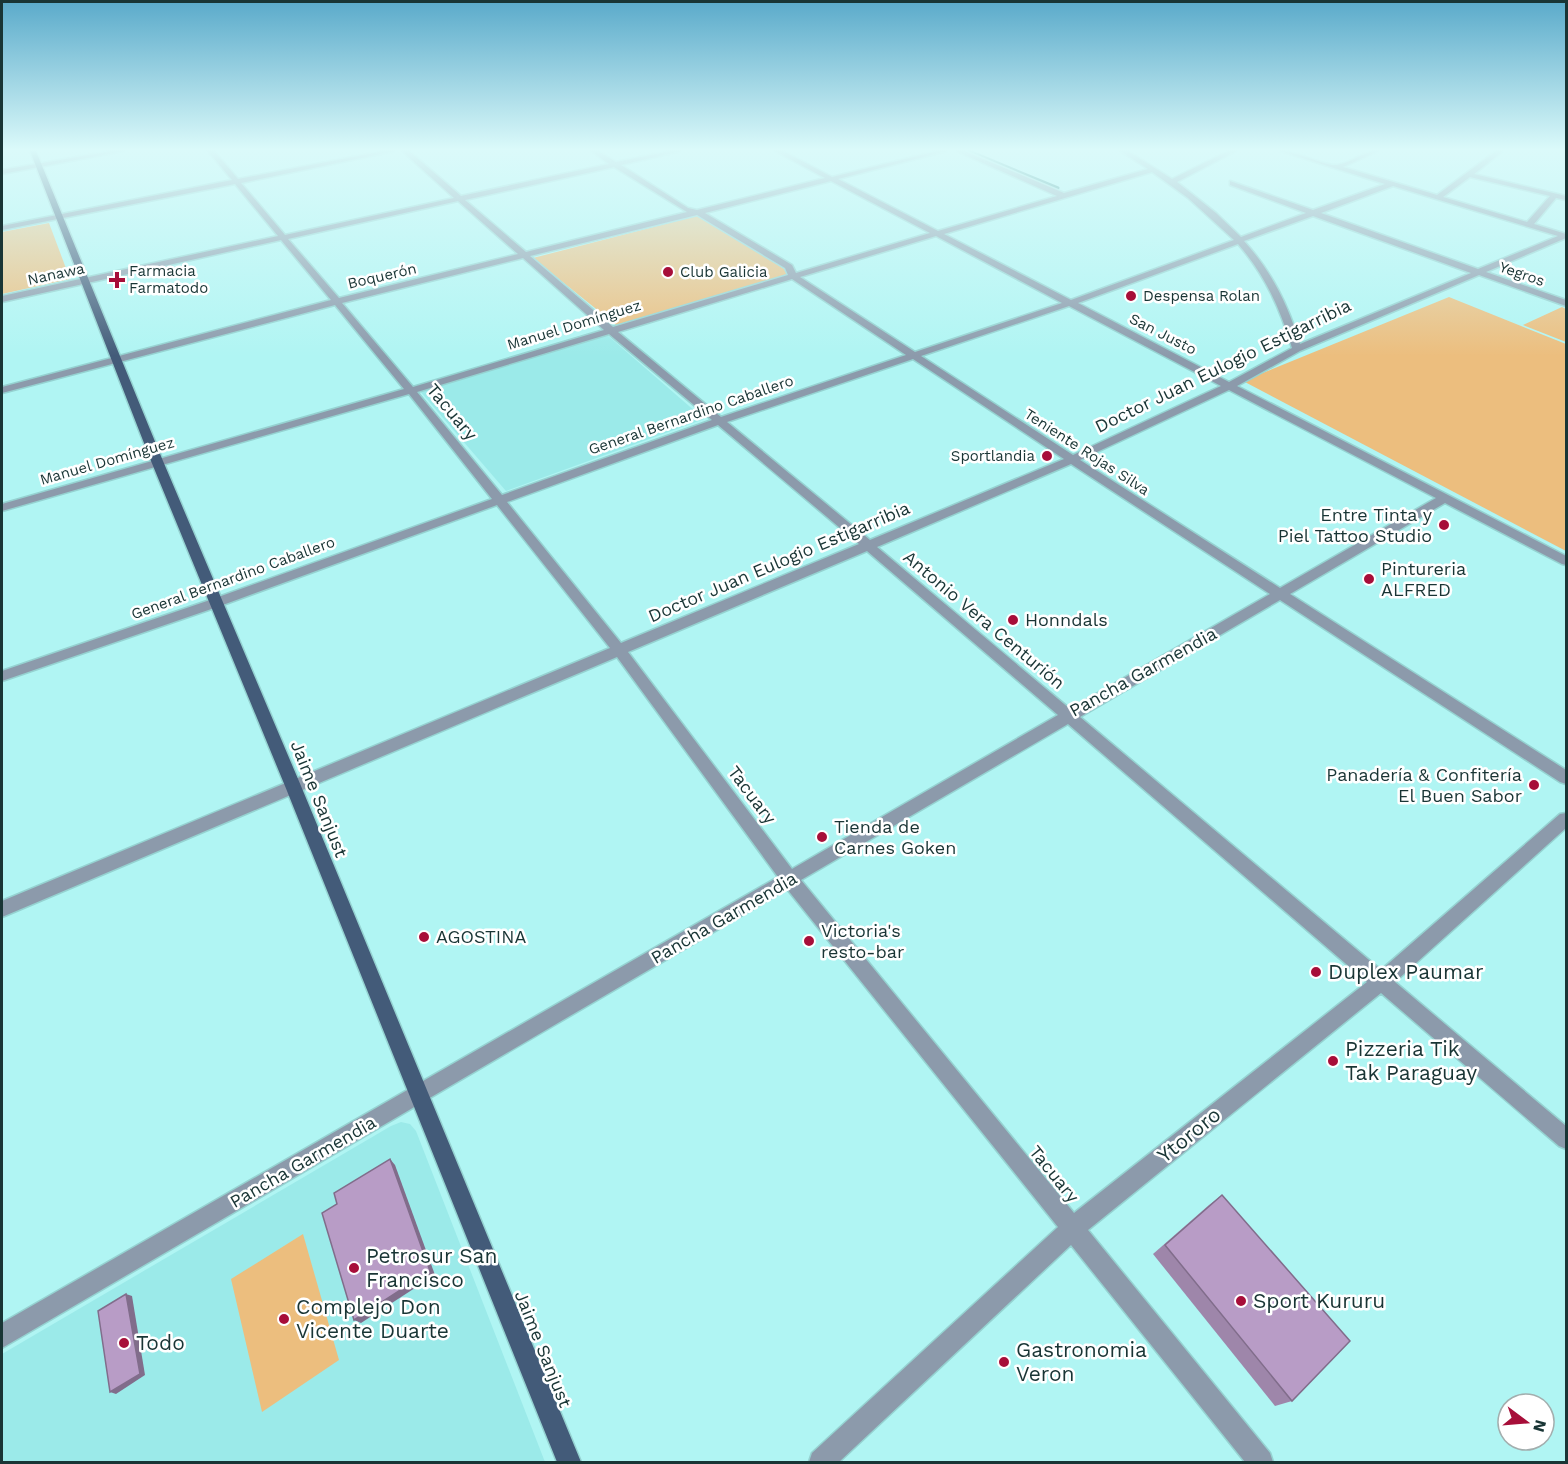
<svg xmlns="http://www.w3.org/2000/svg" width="1568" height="1464" viewBox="0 0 1568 1464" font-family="'Work Sans',sans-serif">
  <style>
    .built { fill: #9beae9 }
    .green { fill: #ecbe7e }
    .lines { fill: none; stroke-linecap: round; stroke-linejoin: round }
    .stream { stroke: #227d7d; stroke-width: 3 }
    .minor-casing { stroke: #95d2d1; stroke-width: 3 }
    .major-casing { stroke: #95d2d1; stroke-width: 3 }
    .minor { fill: #8c9aab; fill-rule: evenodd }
    .major { fill: #435b79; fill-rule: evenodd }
    .wall { fill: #9e86aa }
    .shaded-wall { fill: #816d8b }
    .building { fill: #b89cc6; stroke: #816d8b; stroke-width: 1.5 }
    .poi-dot { fill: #a70e39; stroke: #fff; stroke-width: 2 }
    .labels { text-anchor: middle; stroke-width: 5; stroke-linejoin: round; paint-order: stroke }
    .far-poi-label { font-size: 15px; fill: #193535; stroke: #fff; text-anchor: start }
    .far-street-label { font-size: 15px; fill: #193535; stroke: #fff }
    .street-label { font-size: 18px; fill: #193535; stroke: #fff }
    .poi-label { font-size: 18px; fill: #193535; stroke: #fff; text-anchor: start }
    .near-poi-label { font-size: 21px; fill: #193535; stroke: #fff; text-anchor: start }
    .near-street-label { font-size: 21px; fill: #193535; stroke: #fff }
  </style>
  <rect width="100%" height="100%" fill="#b0f5f3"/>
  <g class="built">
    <polygon points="606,334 704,419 506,491 419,390"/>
    <polygon points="401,1122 410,1124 416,1131 545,1462 2,1462 2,1354 391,1126"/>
  </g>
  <g class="green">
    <polygon points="700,215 784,269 787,275 616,325 533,258"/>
    <polygon points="49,223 70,279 2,294 2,232"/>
    <polygon points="1449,297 1566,344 1566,551 1243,381"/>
    <polygon points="1562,307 1566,309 1566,342 1523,325"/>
    <polygon points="303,1234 339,1360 262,1412 231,1279"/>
  </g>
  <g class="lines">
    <polyline class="stream" points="969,151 1058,188"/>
    <defs>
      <g id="minor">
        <polygon points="111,151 124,151 2,174 2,170"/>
        <path d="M 208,151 L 214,151 L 238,179 L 383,151 L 395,151 L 241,183 L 285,235 L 454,198 L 402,151 L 409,151 L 461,196 L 609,164 L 591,151 L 598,151 L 616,162 L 670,151 L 681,151 L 621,165 L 688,208 L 697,210 L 825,178 L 775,151 L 783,151 L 832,177 L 937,151 L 947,151 L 838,179 L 938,231 L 1057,196 L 956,151 L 964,151 L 1064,193 L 1148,169 L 1120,151 L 1128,151 L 1172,179 L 1228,151 L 1236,151 L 1177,182 L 1216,213 L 1241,237 L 1306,213 L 1230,185 L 1230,181 L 1313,210 L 1385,184 L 1280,151 C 1298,151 1323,166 1337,165 C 1351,163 1363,151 1378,151 L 1343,167 L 1437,195 L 1496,151 L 1503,151 L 1474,174 L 1566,196 L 1566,200 L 1556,198 L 1534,224 L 1566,234 L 1566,238 L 1486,272 L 1566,300 L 1566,306 L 1479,275 L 1300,351 L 1237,386 L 1566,556 L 1566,565 L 1562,564 L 1445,503 L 1290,594 L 1566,770 L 1566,784 L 1560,782 L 1280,600 L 1080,717 L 1381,970 L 1560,814 L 1566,813 L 1566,828 L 1395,982 L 1566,1126 L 1566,1149 L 1559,1146 L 1381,993 L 1088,1230 L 1270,1453 L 1273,1462 L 1245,1462 L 1071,1245 L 839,1462 L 809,1462 L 812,1453 L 1058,1227 L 787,889 L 2,1348 L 2,1323 L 778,877 L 617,657 L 2,917 L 2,901 L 610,648 L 497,505 L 220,606 L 2,681 L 2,671 L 210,600 L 492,499 L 409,394 L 2,511 L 2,504 L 404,389 L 335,305 L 2,393 L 2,387 L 331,300 L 281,240 L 2,302 L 2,296 L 278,236 L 235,184 L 2,230 L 2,226 L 232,180 ZM 614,167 L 687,212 L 526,252 L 465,200 ZM 1152,172 L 1188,198 L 1234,240 L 1071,300 L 944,234 ZM 1470,177 L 1550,196 L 1527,222 L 1443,197 ZM 831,181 L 930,233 L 796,273 L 792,265 L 705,213 ZM 1393,186 L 1558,236 L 1478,269 L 1321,213 ZM 458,201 L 518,254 L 339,298 L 288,239 ZM 697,215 L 785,268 L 788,275 L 613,327 L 530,256 ZM 1313,216 L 1471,273 L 1300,344 C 1288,305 1272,272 1244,241 ZM 936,236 L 1062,303 L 915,352 L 800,277 ZM 1238,244 C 1265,275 1280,308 1292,348 L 1229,382 L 1078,303 ZM 523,258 L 604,330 L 413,387 L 342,303 ZM 792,279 L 906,355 L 721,417 L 618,332 ZM 1069,306 L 1221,386 L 1073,455 L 921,356 ZM 609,334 L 712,420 L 502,495 L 417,392 ZM 913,359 L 1064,459 L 870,540 L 727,422 ZM 1229,390 L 1436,498 L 1280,588 L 1080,460 ZM 718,425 L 859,544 L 621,643 L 507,502 ZM 1071,464 L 1270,594 L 1070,709 L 877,547 ZM 867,551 L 1058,715 L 792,869 L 628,652 ZM 1068,724 L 1367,982 L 1074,1213 L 801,880 Z"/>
      </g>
      <polygon id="major" points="30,151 36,151 163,461 301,786 581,1462 557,1462 285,786 151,461"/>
    </defs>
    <use href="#minor" class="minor-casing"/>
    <use href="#major" class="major-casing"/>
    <use href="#minor" class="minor"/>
    <use href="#major" class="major"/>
  </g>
  <polygon class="wall" points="1222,1195 1292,1401 1275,1406 1153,1254 1209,1205"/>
  <g class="shaded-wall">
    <polygon points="390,1159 395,1165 435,1275 361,1323 354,1320"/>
    <polygon points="126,1294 132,1296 145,1375 116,1394 110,1392"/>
  </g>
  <g class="building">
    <polygon points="390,1159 430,1271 354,1320 322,1213 337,1204 334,1193"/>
    <polygon points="1222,1195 1350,1341 1292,1401 1165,1245"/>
    <polygon points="126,1294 140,1374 110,1392 98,1311"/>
  </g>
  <linearGradient id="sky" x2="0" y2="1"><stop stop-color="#5aaaca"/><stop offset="0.42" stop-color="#dbfafa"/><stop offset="1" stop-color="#dbfafa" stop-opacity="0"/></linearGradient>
  <rect width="1568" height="356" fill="url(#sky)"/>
  <g class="poi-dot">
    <circle cx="668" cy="272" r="6"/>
    <path d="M114 271h6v6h6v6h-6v6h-6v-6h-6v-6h6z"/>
    <circle cx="1131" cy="296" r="6"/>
    <circle cx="1047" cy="456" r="6"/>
    <circle cx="1444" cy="525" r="6"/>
    <circle cx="1369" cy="579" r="6"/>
    <circle cx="1013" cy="620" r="6"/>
    <circle cx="1534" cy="785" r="6"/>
    <circle cx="822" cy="837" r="6"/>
    <circle cx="424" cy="937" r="6"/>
    <circle cx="809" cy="941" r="6"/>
    <circle cx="1316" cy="972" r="6"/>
    <circle cx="1333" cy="1061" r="6"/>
    <circle cx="354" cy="1268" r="6"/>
    <circle cx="1241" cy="1301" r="6"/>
    <circle cx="284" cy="1319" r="6"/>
    <circle cx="124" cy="1343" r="6"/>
    <circle cx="1004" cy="1362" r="6"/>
  </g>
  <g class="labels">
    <g class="far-poi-label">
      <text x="129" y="276">Farmacia<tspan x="129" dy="17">Farmatodo</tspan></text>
      <text x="680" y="277">Club Galicia</text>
      <text x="1143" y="301">Despensa Rolan</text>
      <text x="1035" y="461" text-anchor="end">Sportlandia</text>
    </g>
    <g class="far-street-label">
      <text transform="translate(56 274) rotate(-12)" y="5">Nanawa</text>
      <text transform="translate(1522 274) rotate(19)" y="5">Yegros</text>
      <text transform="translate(382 276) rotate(-13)" y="5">Boquerón</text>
      <text transform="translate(574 325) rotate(-17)" y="5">Manuel Domínguez</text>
      <text transform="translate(1163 334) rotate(27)" y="5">San Justo</text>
      <text transform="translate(691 415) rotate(-19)" y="5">General Bernardino Caballero</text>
      <text transform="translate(1087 452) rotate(33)" y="5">Teniente Rojas Silva</text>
      <text transform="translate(107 461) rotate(-16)" y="5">Manuel Domínguez</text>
      <text transform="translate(233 578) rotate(-20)" y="5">General Bernardino Caballero</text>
    </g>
    <g class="street-label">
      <text transform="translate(1223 366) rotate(-26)" y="6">Doctor Juan Eulogio Estigarribia</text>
      <text transform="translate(452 412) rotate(50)" y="6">Tacuary</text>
      <text transform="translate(779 562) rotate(-23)" y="6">Doctor Juan Eulogio Estigarribia</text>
      <text transform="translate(984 620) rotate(40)" y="6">Antonio Vera Centurión</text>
      <text transform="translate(1143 672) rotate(-29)" y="6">Pancha Garmendia</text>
      <text transform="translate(752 795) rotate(53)" y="6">Tacuary</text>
      <text transform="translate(319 799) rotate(68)" y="6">Jaime Sanjust</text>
      <text transform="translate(724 918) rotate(-30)" y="6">Pancha Garmendia</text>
      <text transform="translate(303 1162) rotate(-30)" y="6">Pancha Garmendia</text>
      <text transform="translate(1054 1174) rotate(51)" y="6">Tacuary</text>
      <text transform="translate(543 1349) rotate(68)" y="6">Jaime Sanjust</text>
    </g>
    <g class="poi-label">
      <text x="1432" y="521" text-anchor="end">Entre Tinta y<tspan x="1432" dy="21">Piel Tattoo Studio</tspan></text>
      <text x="1381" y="575">Pintureria<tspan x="1381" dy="21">ALFRED</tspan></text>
      <text x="1025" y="626">Honndals</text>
      <text x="1522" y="781" text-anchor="end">Panadería &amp; Confitería<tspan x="1522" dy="21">El Buen Sabor</tspan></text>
      <text x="834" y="833">Tienda de<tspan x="834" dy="21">Carnes Goken</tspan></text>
      <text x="821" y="937">Victoria's<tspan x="821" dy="21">resto-bar</tspan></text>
      <text x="436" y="943">AGOSTINA</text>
    </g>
    <g class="near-poi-label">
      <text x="1328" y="979">Duplex Paumar</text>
      <text x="1345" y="1056">Pizzeria Tik<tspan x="1345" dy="24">Tak Paraguay</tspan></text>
      <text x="366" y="1263">Petrosur San<tspan x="366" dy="24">Francisco</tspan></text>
      <text x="1253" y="1308">Sport Kururu</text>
      <text x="296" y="1314">Complejo Don<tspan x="296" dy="24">Vicente Duarte</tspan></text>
      <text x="136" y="1350">Todo</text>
      <text x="1016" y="1357">Gastronomia<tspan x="1016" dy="24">Veron</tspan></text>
    </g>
    <g class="near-street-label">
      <text transform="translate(1189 1135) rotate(-39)" y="7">Ytororo</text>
    </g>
  </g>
  <rect width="1568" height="1464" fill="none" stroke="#193535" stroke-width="6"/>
  <g transform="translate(1526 1422) rotate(106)"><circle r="28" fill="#ffffff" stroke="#a3aeae" stroke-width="1.5"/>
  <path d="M0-4.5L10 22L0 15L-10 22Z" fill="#a70e39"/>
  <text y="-9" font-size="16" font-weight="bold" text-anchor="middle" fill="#193535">N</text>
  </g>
</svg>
